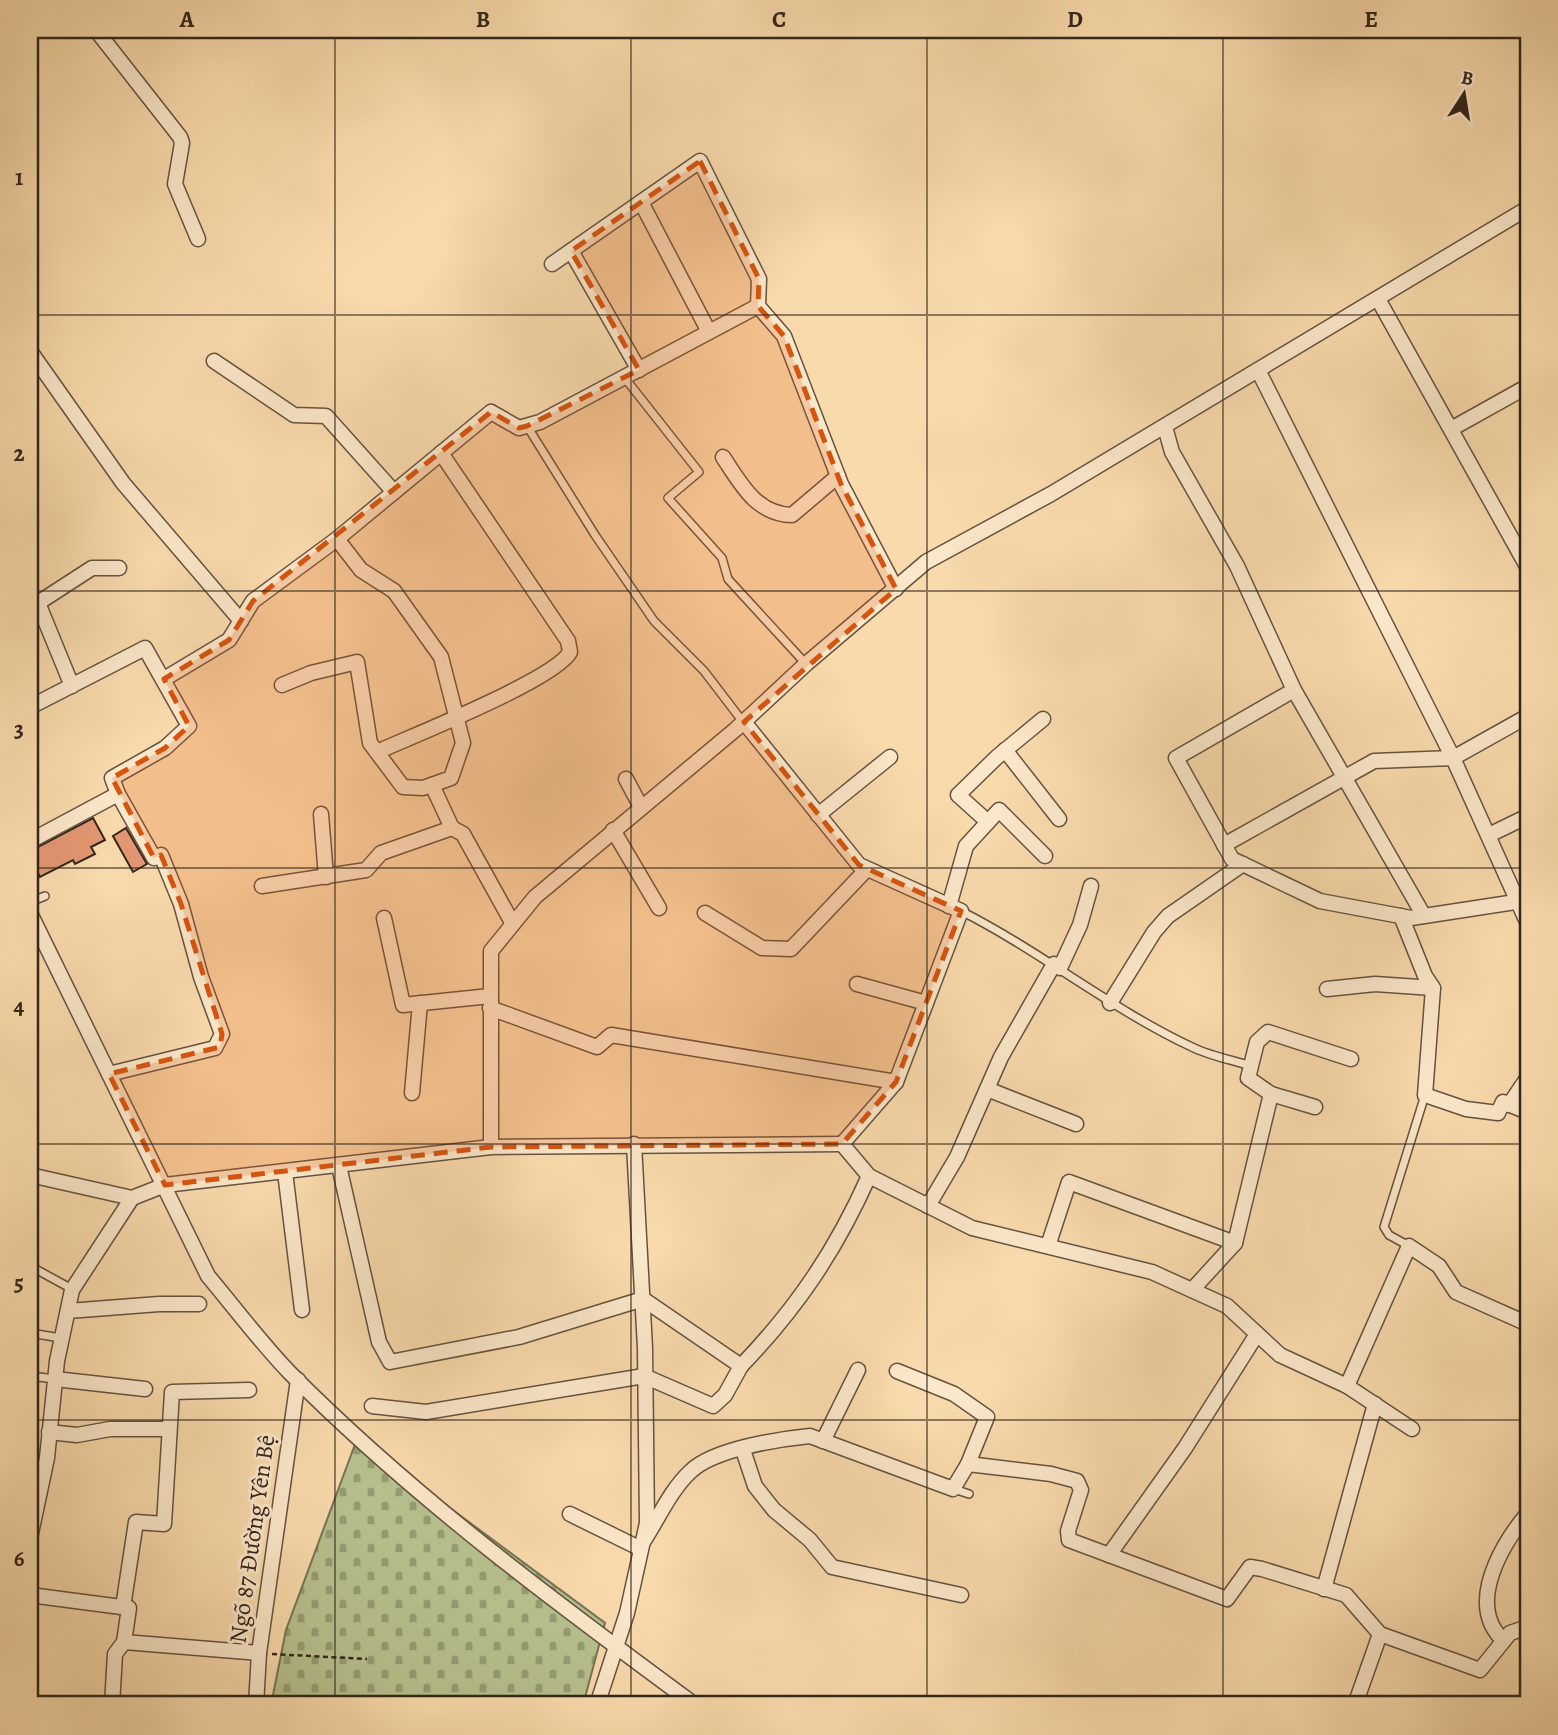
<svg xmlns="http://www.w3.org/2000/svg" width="1558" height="1735" viewBox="0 0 1558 1735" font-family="Alegreya,serif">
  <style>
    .cemetery { fill: url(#cemetery-stones); stroke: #757455; stroke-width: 2 }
    .building { fill: #e39773; stroke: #33261c; stroke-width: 2 }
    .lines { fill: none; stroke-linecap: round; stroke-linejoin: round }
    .lane-casing { stroke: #645340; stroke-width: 10 }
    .street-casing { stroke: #645340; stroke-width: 17 }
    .path { stroke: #33261c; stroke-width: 2.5; stroke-dasharray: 5 3.5; stroke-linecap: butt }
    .lane { stroke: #fbe7c9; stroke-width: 7 }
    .street { stroke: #fbe7c9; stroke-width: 14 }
    .marked { fill: #d6540e; fill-opacity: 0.2; stroke: #d6540e; stroke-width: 5; stroke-dasharray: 14 9; stroke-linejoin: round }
    .grid { fill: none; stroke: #33261c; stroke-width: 2; stroke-opacity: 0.55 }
    .labels { text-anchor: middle; stroke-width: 6; stroke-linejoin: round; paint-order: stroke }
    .street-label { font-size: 24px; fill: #33261c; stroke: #fbe7c9 }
    .neatline { fill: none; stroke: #33261c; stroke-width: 2.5 }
    .grid-label { font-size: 23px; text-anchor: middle; font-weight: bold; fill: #33261c }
  </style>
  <defs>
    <pattern id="cemetery-stones" width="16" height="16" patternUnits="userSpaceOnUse" patternTransform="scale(1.75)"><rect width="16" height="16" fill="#b7c18e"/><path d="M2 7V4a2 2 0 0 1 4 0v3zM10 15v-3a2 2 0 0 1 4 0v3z" fill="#959d73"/></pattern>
  </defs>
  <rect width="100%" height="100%" fill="#f9daac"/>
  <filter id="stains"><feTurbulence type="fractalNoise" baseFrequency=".00286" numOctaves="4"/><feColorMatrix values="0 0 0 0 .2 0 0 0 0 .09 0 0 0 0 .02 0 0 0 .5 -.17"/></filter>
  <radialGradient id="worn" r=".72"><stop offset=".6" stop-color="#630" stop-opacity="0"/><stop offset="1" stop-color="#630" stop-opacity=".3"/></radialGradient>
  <polygon class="cemetery" points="357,1439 605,1623 583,1705 271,1705 286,1630"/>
  <g class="building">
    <polygon points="93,818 105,840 91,847 95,854 75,864 73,860 40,877 30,858 30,851"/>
    <polygon points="126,828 147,864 133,872 113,836"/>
  </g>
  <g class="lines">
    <defs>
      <g id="lane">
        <polyline points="624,377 699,472 668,498 722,558 728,579 806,664"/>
        <polyline points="527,426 595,535 654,621 704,671 743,722"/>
        <polyline points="30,902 45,896"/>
        <path d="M 961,911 C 1042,952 1112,1010 1194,1048 C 1211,1056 1232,1060 1251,1066"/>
        <polyline points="1409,1246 1389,1235 1384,1227 1425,1095"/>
        <polyline points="30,1266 72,1289"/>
        <polyline points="30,1333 61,1338"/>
        <polyline points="30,1376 55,1379"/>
        <polyline points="954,1489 969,1494"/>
      </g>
      <g id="street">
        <polyline points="96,30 180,137 182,143 175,184 198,239"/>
        <polyline points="641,202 709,332"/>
        <polyline points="571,251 639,370"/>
        <polyline points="552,264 700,161 759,279 758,306 784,336 841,484 896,589"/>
        <polyline points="1378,299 1528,568"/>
        <polyline points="30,351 123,483 241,621"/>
        <polyline points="214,361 294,415 326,416 394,492"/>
        <polyline points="1258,370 1453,758 1528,716"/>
        <polyline points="1165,427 1172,452 1237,566 1294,690 1424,916"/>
        <polyline points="1451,429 1528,386"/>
        <path d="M 723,457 C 741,484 756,514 792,515 L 838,476"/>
        <polyline points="164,679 229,640 253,601 337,539 491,412 519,428 540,422 758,306"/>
        <polyline points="282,685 311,673 357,662 370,743 403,787 423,788 451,778 463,743 441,657 394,591 361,570 337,539"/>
        <polyline points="72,686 38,603 92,568 119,568"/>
        <polyline points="1294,690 1176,758 1232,859 1320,901 1411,918 1528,900"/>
        <polyline points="30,707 145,648 189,726 165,748 112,778 118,794 154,858 161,855 181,904 201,977 222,1034 215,1048 109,1074"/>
        <polyline points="744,722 859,865 961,911 896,1082 842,1144 869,1176 972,1228 1152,1272 1227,1306 1280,1355 1347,1386 1412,1429"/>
        <polyline points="1005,750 1059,819"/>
        <path d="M 377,752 C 412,736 556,679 570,652 L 568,641 L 441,453"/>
        <polyline points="626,779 641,807"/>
        <polyline points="432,785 452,828 463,834 513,924"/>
        <polyline points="321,814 326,877"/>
        <polyline points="818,815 890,757"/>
        <polyline points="988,822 958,795 997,757 1043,719"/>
        <polyline points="613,830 659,908"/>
        <polyline points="1489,835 1528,816"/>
        <polyline points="30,841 118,794"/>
        <polyline points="1224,845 1374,761 1453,758 1528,924"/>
        <polyline points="262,886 366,870 381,853 452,828"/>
        <polyline points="949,906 966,846 999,810 1045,856"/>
        <path d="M 30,913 L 208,1276 C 235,1308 261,1343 290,1373 C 412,1496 555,1602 695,1705"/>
        <polyline points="705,913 762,948 791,949 867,869"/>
        <polyline points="1401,916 1425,976 1433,988 1425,1095 1466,1109 1498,1113 1503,1102 1528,1112"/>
        <polyline points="384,918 403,1005 490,996"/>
        <polyline points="1060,968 1080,925 1091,886"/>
        <polyline points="857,984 926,1003"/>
        <polyline points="1327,989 1375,984 1433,988"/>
        <polyline points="1110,1003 1154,932 1168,916 1243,864"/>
        <polyline points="490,1008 597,1047 611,1035 896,1082"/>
        <polyline points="987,1089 1076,1124"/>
        <polyline points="412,1093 420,1003"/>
        <polyline points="1271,1094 1315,1107"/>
        <polyline points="1509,1105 1528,1077"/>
        <polyline points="491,1147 491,951 535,897 736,729 806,664 926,562 1051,494 1528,208"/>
        <polyline points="339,1166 379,1342 390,1362 519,1337 643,1299 741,1366 725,1395 713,1406 644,1376 426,1412 372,1406"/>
        <polyline points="285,1172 302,1310"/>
        <polyline points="30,1175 132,1198 165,1185 491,1147 842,1144"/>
        <polyline points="928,1206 957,1157 1001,1057 1054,964"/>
        <polyline points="1048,1246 1069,1182 1235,1243"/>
        <polyline points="1192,1290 1235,1243 1271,1094 1248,1078 1257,1042 1268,1032 1351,1059"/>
        <polyline points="68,1311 159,1304 199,1304"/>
        <path d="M 741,1366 C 797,1308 836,1250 869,1176"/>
        <polyline points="55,1379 145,1389"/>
        <polyline points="1347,1386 1409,1246 1439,1266 1456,1292 1528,1324"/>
        <polyline points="49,1432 77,1435 110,1429 167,1429"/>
        <polyline points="823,1441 858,1370"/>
        <polyline points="743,1450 755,1486 774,1510 810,1540 832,1567 961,1595"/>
        <polyline points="968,1464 1051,1474 1077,1481 1081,1490 1068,1531 1069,1540 1227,1599 1250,1567 1262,1569 1346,1595 1380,1634 1480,1670 1510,1633 1528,1627"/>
        <path d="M 570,1514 L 639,1548 C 656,1524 669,1491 691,1471 C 714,1449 779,1439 810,1436 L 953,1489 L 968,1464 L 987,1417 L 954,1394 L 897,1371"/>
        <polyline points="30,1538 47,1458 57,1361 72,1290 132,1198"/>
        <polyline points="1109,1555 1185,1448 1257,1334"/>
        <polyline points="1324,1589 1375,1404"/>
        <polyline points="30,1595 129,1608 124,1642 115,1654 112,1705"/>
        <polyline points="123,1607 136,1522 164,1524 172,1392 249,1390"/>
        <path d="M 1503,1641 C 1499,1636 1493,1629 1491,1623 C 1476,1587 1506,1539 1528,1513"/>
        <polyline points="124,1642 259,1653"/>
        <polyline points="256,1705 259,1653 298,1380"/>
        <polyline points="597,1705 627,1613 647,1523 645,1348 634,1144"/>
        <polyline points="1355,1705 1380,1634"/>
      </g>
    </defs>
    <use href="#lane" class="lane-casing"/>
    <use href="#street" class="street-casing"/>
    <polyline class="path" points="272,1654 367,1659"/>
    <use href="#lane" class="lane"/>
    <use href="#street" class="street"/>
  </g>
  <path class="marked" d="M 700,161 L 759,279 L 758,306 L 784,336 L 841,484 L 896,589 L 744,722 L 859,865 L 961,911 L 896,1082 L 842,1144 L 491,1147 L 165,1185 L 109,1074 L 220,1047 L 222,1034 L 181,904 L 161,855 L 154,858 L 112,778 L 165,748 L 189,726 L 164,679 L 229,640 L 253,601 L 491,412 L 519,428 L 527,426 L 639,370 L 571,251 Z"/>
  <path class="grid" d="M 335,30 L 335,1705M 631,30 L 631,1705M 927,30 L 927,1705M 1223,30 L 1223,1705M 30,315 L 1528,315M 30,591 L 1528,591M 30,868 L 1528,868M 30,1144 L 1528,1144M 30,1420 L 1528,1420"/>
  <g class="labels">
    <g class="street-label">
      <text transform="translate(252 1539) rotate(-82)" y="8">Ngõ 87 Đường Yên Bệ</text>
    </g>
  </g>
  <rect width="1558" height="1735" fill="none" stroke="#f9daac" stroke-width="77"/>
  <g transform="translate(1464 94) rotate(12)" stroke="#fbe7c9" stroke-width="5" paint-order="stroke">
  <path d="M0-5L12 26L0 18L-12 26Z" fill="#33261c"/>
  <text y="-10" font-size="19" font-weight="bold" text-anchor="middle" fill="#33261c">B</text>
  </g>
  <rect x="38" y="38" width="1482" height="1658" class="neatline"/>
  <g class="grid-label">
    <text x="187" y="27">A</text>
    <text x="483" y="27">B</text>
    <text x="779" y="27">C</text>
    <text x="1075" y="27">D</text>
    <text x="1371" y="27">E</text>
    <text x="19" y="185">1</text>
    <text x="19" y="461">2</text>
    <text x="19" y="737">3</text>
    <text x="19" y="1014">4</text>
    <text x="19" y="1290">5</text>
    <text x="19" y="1566">6</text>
  </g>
  <rect width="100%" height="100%" filter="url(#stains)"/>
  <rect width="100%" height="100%" fill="url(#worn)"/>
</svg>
